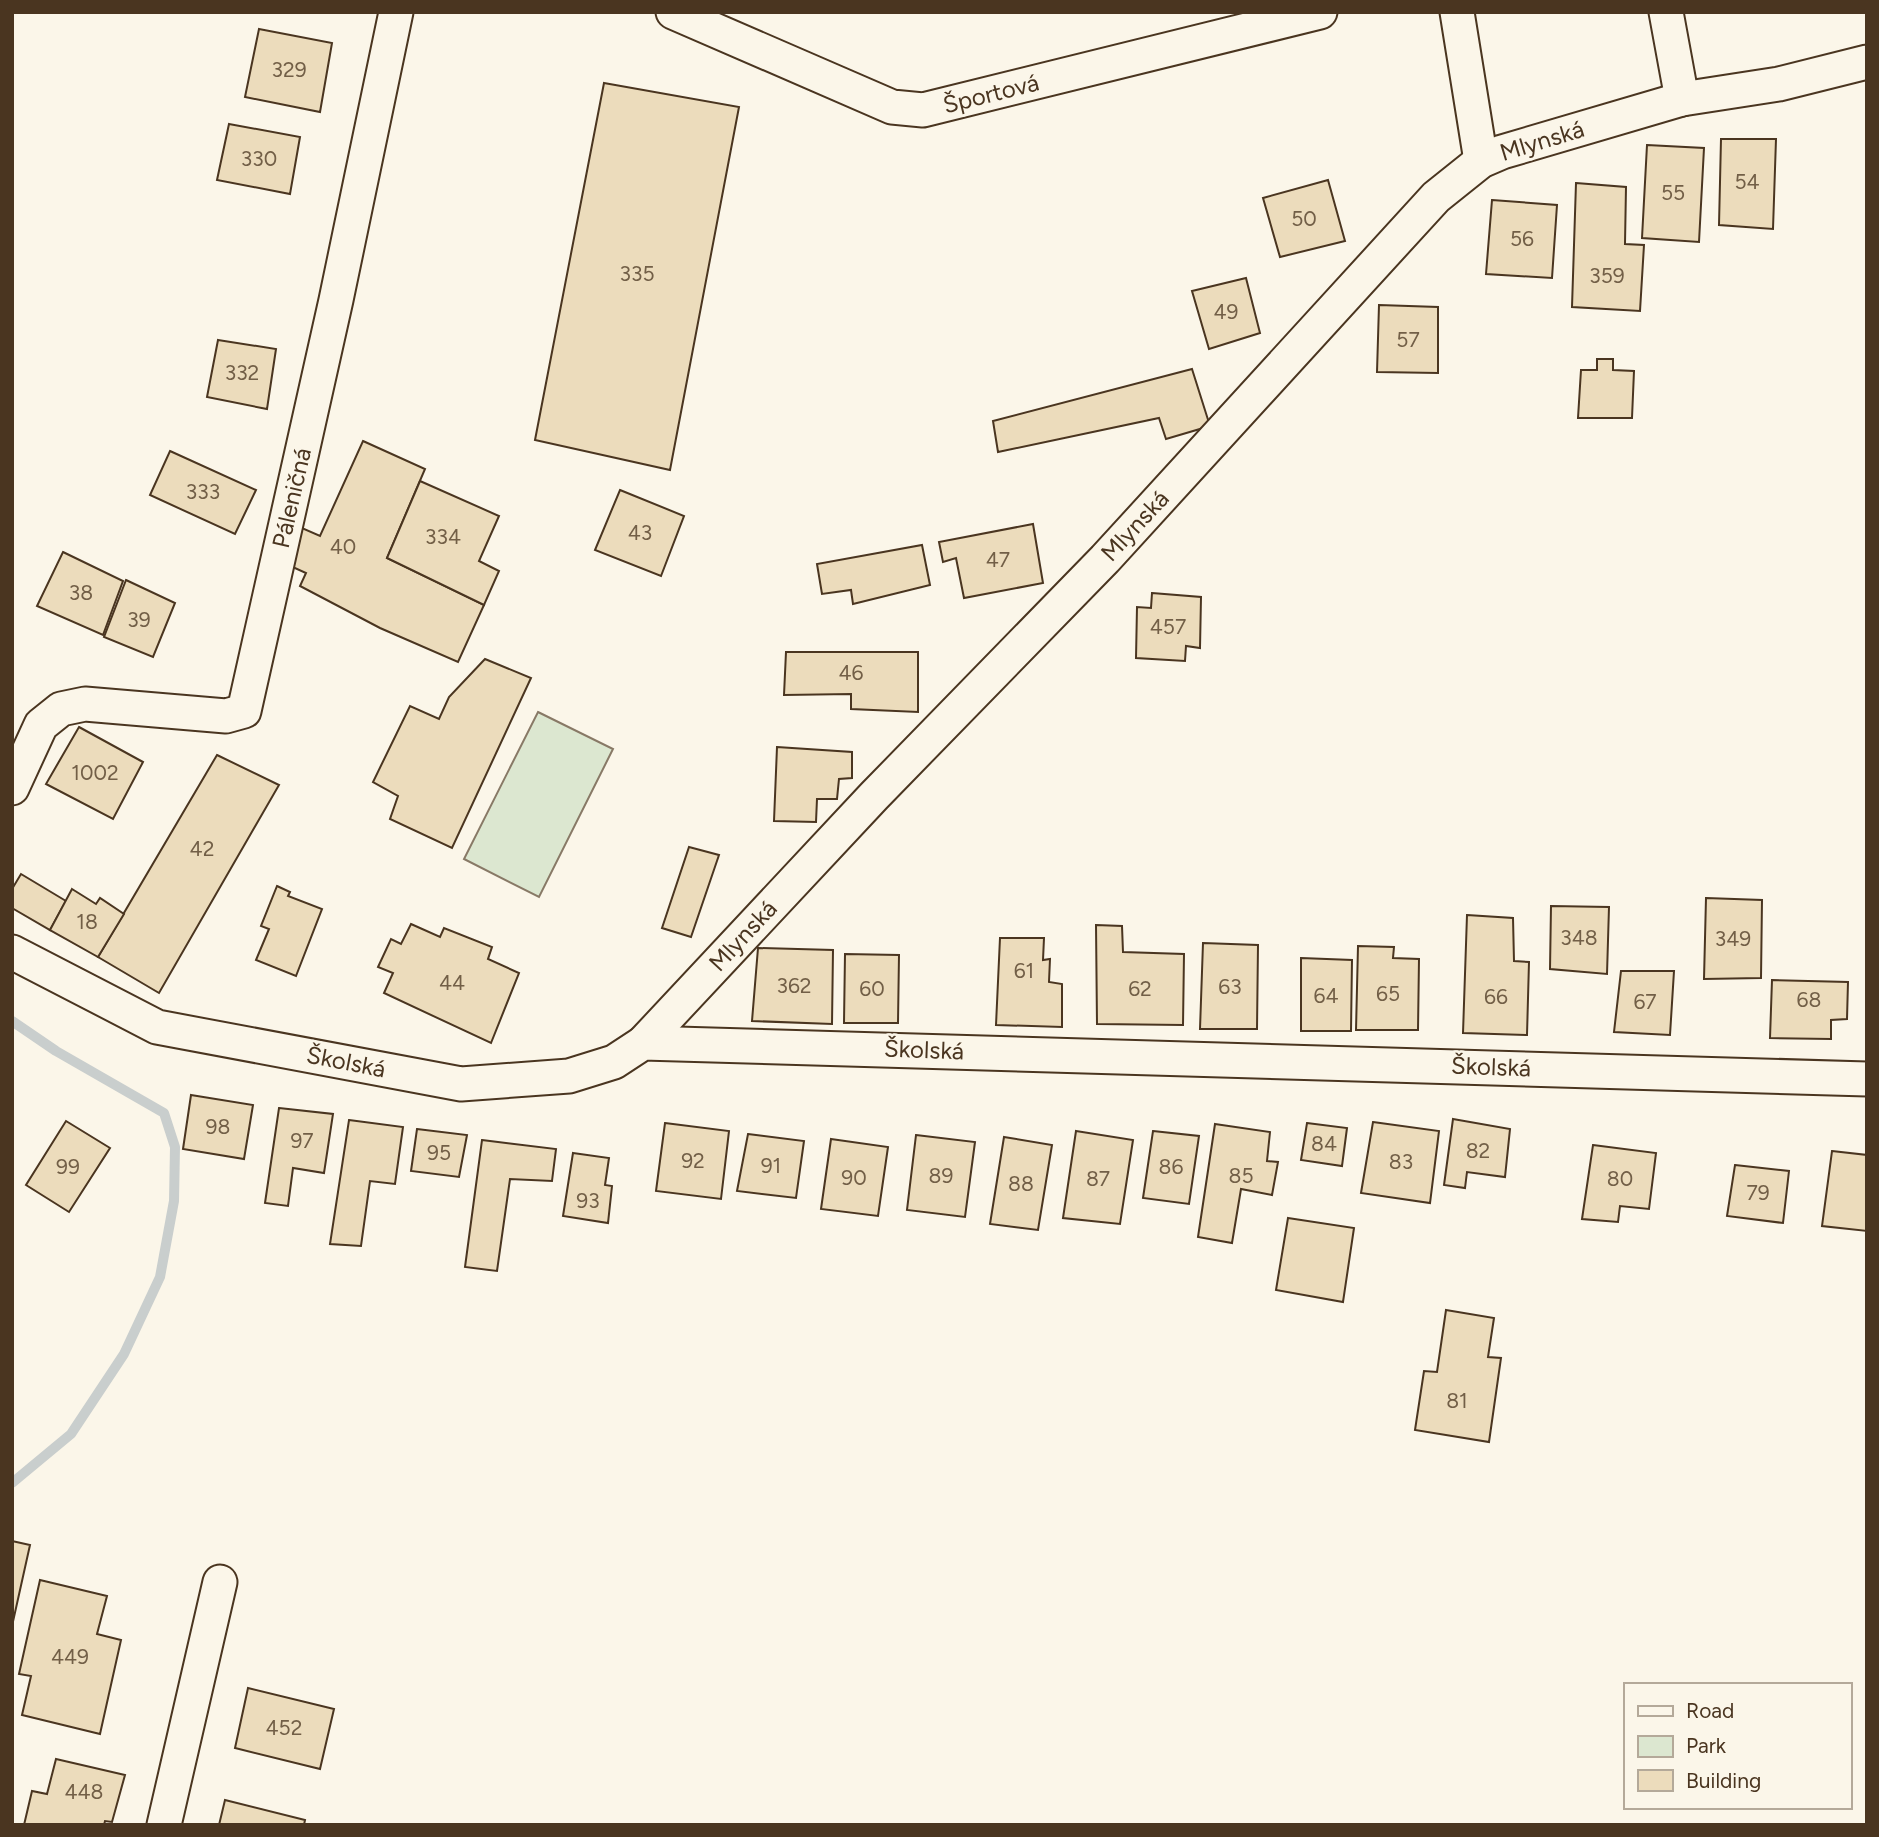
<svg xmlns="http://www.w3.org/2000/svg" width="1879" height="1837" viewBox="0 0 1879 1837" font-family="Figtree,sans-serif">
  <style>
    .green { fill: #dce7d0; stroke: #887966; stroke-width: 2 }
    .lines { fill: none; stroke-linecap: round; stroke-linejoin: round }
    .stream { stroke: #c9cecd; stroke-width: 10 }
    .building { fill: #ecdcbc; stroke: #4a3520; stroke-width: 2 }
    .street-casing { stroke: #4a3520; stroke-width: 37 }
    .street { stroke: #fbf6e9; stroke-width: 33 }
    .labels { text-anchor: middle; stroke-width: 5; stroke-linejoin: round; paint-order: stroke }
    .number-label { font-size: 21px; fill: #725f47 }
    .street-label { font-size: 24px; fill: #4a3520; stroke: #fbf6e9 }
  </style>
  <rect width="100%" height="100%" fill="#fbf6e9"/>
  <polygon class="green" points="538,712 613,749 539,897 464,859"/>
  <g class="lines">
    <polyline class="stream" points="12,1021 56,1051 164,1113 175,1147 174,1201 160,1277 124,1354 71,1434 12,1483"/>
  </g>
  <g class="building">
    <polygon points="259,29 332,43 320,112 245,97"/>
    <polygon points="604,83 739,107 670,470 535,440"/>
    <polygon points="229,124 300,137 290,194 217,180"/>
    <polygon points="1721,139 1776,139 1773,229 1719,225"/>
    <polygon points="1647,145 1704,148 1699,242 1642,238"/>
    <polygon points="1328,180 1345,241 1280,257 1263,198"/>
    <polygon points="1576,183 1626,187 1625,244 1644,245 1640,311 1572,307"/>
    <polygon points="1492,200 1557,205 1552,278 1486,274"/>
    <polygon points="1246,278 1260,333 1209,349 1192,291"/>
    <polygon points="1379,305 1438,307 1438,373 1377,372"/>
    <polygon points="218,340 276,349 267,409 207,397"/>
    <polygon points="1597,359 1613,359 1613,370 1634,371 1632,418 1578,418 1581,370 1597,370"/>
    <polygon points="1192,369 1210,426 1166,439 1159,418 998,452 993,421"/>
    <polygon points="363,441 425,469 387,558 484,605 458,662 380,628 300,586 306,573 286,564 302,528 320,536"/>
    <polygon points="170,451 256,490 235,534 150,495"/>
    <polygon points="420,481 499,516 479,561 499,571 484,605 387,558"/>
    <polygon points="620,490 684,516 661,576 595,550"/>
    <polygon points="1033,524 1043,583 964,598 956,558 943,562 939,542"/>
    <polygon points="922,545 930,585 853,604 851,590 822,594 817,564"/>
    <polygon points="63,552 123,581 103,635 37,606"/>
    <polygon points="126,580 175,603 153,657 104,637"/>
    <polygon points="1152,593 1201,597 1200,648 1186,646 1185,661 1136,658 1137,607 1151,608"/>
    <polygon points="786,652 918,652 918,712 851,709 851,694 784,695"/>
    <polygon points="485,659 531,678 452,848 390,819 398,796 373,782 410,706 439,719 449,697"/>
    <polygon points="79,727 143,762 113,819 46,784"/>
    <polygon points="777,747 852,752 852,778 839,779 837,799 817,799 816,822 774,821"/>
    <polygon points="217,755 279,785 159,993 98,957"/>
    <polygon points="689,847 719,855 691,937 662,928"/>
    <polygon points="21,874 66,901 50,930 12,908 12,889"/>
    <polygon points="277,886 290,892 288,896 322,909 296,976 256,960 269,929 261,926"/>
    <polygon points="72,889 96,904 100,898 124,914 98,957 50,930"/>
    <polygon points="1706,898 1762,900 1761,978 1704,979"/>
    <polygon points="1551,906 1609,907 1607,974 1550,969"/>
    <polygon points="1467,915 1513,918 1514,961 1529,962 1527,1035 1463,1033"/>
    <polygon points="411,924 440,937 444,928 492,947 488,959 519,973 491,1043 384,993 393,973 378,967 391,939 401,944"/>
    <polygon points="1096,925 1122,926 1123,952 1184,954 1183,1025 1097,1024"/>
    <polygon points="1000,938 1044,938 1043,960 1050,959 1049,982 1062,984 1062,1027 996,1025"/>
    <polygon points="1203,943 1258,945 1257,1029 1200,1029"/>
    <polygon points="1358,946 1394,947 1393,958 1419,959 1418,1030 1356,1030"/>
    <polygon points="758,948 833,950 832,1024 752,1021"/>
    <polygon points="845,954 899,955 898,1023 844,1023"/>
    <polygon points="1301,958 1352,960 1351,1031 1301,1031"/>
    <polygon points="1621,971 1674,971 1670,1035 1614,1032"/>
    <polygon points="1772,980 1848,982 1847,1019 1831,1020 1831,1039 1770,1038"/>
    <polygon points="191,1095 253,1105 244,1159 183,1149"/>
    <polygon points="279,1108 333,1114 324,1173 293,1168 288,1206 265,1203"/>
    <polygon points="1453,1119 1510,1129 1505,1177 1467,1172 1465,1188 1444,1185"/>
    <polygon points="349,1120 403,1127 395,1184 370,1181 361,1246 330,1244"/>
    <polygon points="66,1121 110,1148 69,1212 26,1185"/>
    <polygon points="1373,1122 1439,1131 1430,1203 1361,1193"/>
    <polygon points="665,1123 729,1131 721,1199 656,1191"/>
    <polygon points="1307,1123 1347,1128 1342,1166 1301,1160"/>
    <polygon points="1215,1124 1270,1132 1267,1161 1278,1162 1272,1195 1241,1189 1232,1243 1198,1237"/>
    <polygon points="417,1129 467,1135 459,1177 411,1171"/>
    <polygon points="1076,1131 1133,1140 1120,1224 1063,1218"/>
    <polygon points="1153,1131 1199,1136 1189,1204 1143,1198"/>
    <polygon points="748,1134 804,1141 796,1198 737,1191"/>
    <polygon points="916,1135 975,1142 965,1217 907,1210"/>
    <polygon points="1004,1137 1052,1145 1038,1230 990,1224"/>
    <polygon points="831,1139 888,1147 878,1216 821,1209"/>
    <polygon points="482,1140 556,1149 552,1181 510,1179 497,1271 465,1267"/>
    <polygon points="1593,1145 1656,1153 1649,1209 1620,1206 1618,1222 1582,1219"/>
    <polygon points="1832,1151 1867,1155 1867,1231 1822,1226"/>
    <polygon points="573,1153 609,1158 605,1185 612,1186 608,1223 563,1216"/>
    <polygon points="1735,1165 1789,1171 1783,1223 1727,1216"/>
    <polygon points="1288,1218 1354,1228 1343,1302 1276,1290"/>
    <polygon points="1446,1310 1494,1318 1488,1357 1501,1358 1489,1442 1415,1430 1424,1371 1437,1372"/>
    <polygon points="12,1541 30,1545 12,1626"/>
    <polygon points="40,1580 107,1596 97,1634 121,1640 100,1734 22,1715 31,1676 19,1674"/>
    <polygon points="248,1688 334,1709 320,1769 235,1748"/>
    <polygon points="56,1759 125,1775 112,1822 105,1821 104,1825 24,1825 32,1791 47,1794"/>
    <polygon points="225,1800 305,1820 304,1825 219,1825"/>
  </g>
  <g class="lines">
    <defs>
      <g id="street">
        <polyline points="673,12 892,107 923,110 1320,12"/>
        <polyline points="1457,12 1481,161"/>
        <polyline points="1666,12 1682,99"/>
        <polyline points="12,788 41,725 61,709 85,704 226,716 244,711 336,300 396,12"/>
        <polyline points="12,952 157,1027 461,1084 569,1076 614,1062 643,1043 1867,1079"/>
        <polyline points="643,1043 874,796 1105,559 1436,197 1481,161 1502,152 1682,99 1779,84 1867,62"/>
        <polyline points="164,1825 220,1582"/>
      </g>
    </defs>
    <use href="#street" class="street-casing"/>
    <use href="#street" class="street"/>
  </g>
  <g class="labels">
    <g class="number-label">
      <text x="289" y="77">329</text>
      <text x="259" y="166">330</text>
      <text x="1747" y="189">54</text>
      <text x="1673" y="200">55</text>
      <text x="1304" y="226">50</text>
      <text x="1522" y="246">56</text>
      <text x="637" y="281">335</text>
      <text x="1607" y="283">359</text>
      <text x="1226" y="319">49</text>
      <text x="1408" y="347">57</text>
      <text x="242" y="380">332</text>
      <text x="203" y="499">333</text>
      <text x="640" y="540">43</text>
      <text x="443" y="544">334</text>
      <text x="343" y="554">40</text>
      <text x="998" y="567">47</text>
      <text x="81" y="600">38</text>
      <text x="139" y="627">39</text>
      <text x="1168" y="634">457</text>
      <text x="851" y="680">46</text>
      <text x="95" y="780">1002</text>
      <text x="202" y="856">42</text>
      <text x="87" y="929">18</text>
      <text x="1579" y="945">348</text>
      <text x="1733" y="946">349</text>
      <text x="1024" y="978">61</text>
      <text x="452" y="990">44</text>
      <text x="794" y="993">362</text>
      <text x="1230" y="994">63</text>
      <text x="872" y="996">60</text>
      <text x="1140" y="996">62</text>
      <text x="1388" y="1001">65</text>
      <text x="1326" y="1003">64</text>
      <text x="1496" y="1004">66</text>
      <text x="1809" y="1007">68</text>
      <text x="1645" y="1009">67</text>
      <text x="218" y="1134">98</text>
      <text x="302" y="1148">97</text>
      <text x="1324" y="1151">84</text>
      <text x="1478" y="1158">82</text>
      <text x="439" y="1160">95</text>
      <text x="693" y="1168">92</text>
      <text x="1401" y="1169">83</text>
      <text x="771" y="1173">91</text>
      <text x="68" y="1174">99</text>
      <text x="1171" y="1174">86</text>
      <text x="941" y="1183">89</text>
      <text x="1241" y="1183">85</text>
      <text x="854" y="1185">90</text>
      <text x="1098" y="1186">87</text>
      <text x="1620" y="1186">80</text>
      <text x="1021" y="1191">88</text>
      <text x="1758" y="1200">79</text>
      <text x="588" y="1208">93</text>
      <text x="1457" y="1408">81</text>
      <text x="70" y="1664">449</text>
      <text x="284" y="1735">452</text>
      <text x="84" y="1799">448</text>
    </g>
    <g class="street-label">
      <text transform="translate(991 94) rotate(-14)" y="8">Športová</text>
      <text transform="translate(1542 141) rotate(-17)" y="8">Mlynská</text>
      <text transform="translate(292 498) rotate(-77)" y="8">Páleničná</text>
      <text transform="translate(1135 526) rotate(-47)" y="8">Mlynská</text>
      <text transform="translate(743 936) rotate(-47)" y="8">Mlynská</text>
      <text transform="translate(924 1050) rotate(2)" y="8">Školská</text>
      <text transform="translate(346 1062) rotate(11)" y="8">Školská</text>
      <text transform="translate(1491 1067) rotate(2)" y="8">Školská</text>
    </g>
  </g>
  <rect width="1879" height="1837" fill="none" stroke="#4a3520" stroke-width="28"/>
  <rect x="1624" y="1683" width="228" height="126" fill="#fbf6e9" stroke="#b4a999" stroke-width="2"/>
  <rect x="1638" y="1706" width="35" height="10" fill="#fbf6e9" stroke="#b4a999" stroke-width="2"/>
  <text x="1686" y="1718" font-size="21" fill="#4a3520">Road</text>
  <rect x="1638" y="1736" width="35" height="21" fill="#dce7d0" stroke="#b4a999" stroke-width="2"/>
  <text x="1686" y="1753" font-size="21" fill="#4a3520">Park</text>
  <rect x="1638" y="1770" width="35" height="21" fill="#ecdcbc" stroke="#b4a999" stroke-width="2"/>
  <text x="1686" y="1788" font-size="21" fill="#4a3520">Building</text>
</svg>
